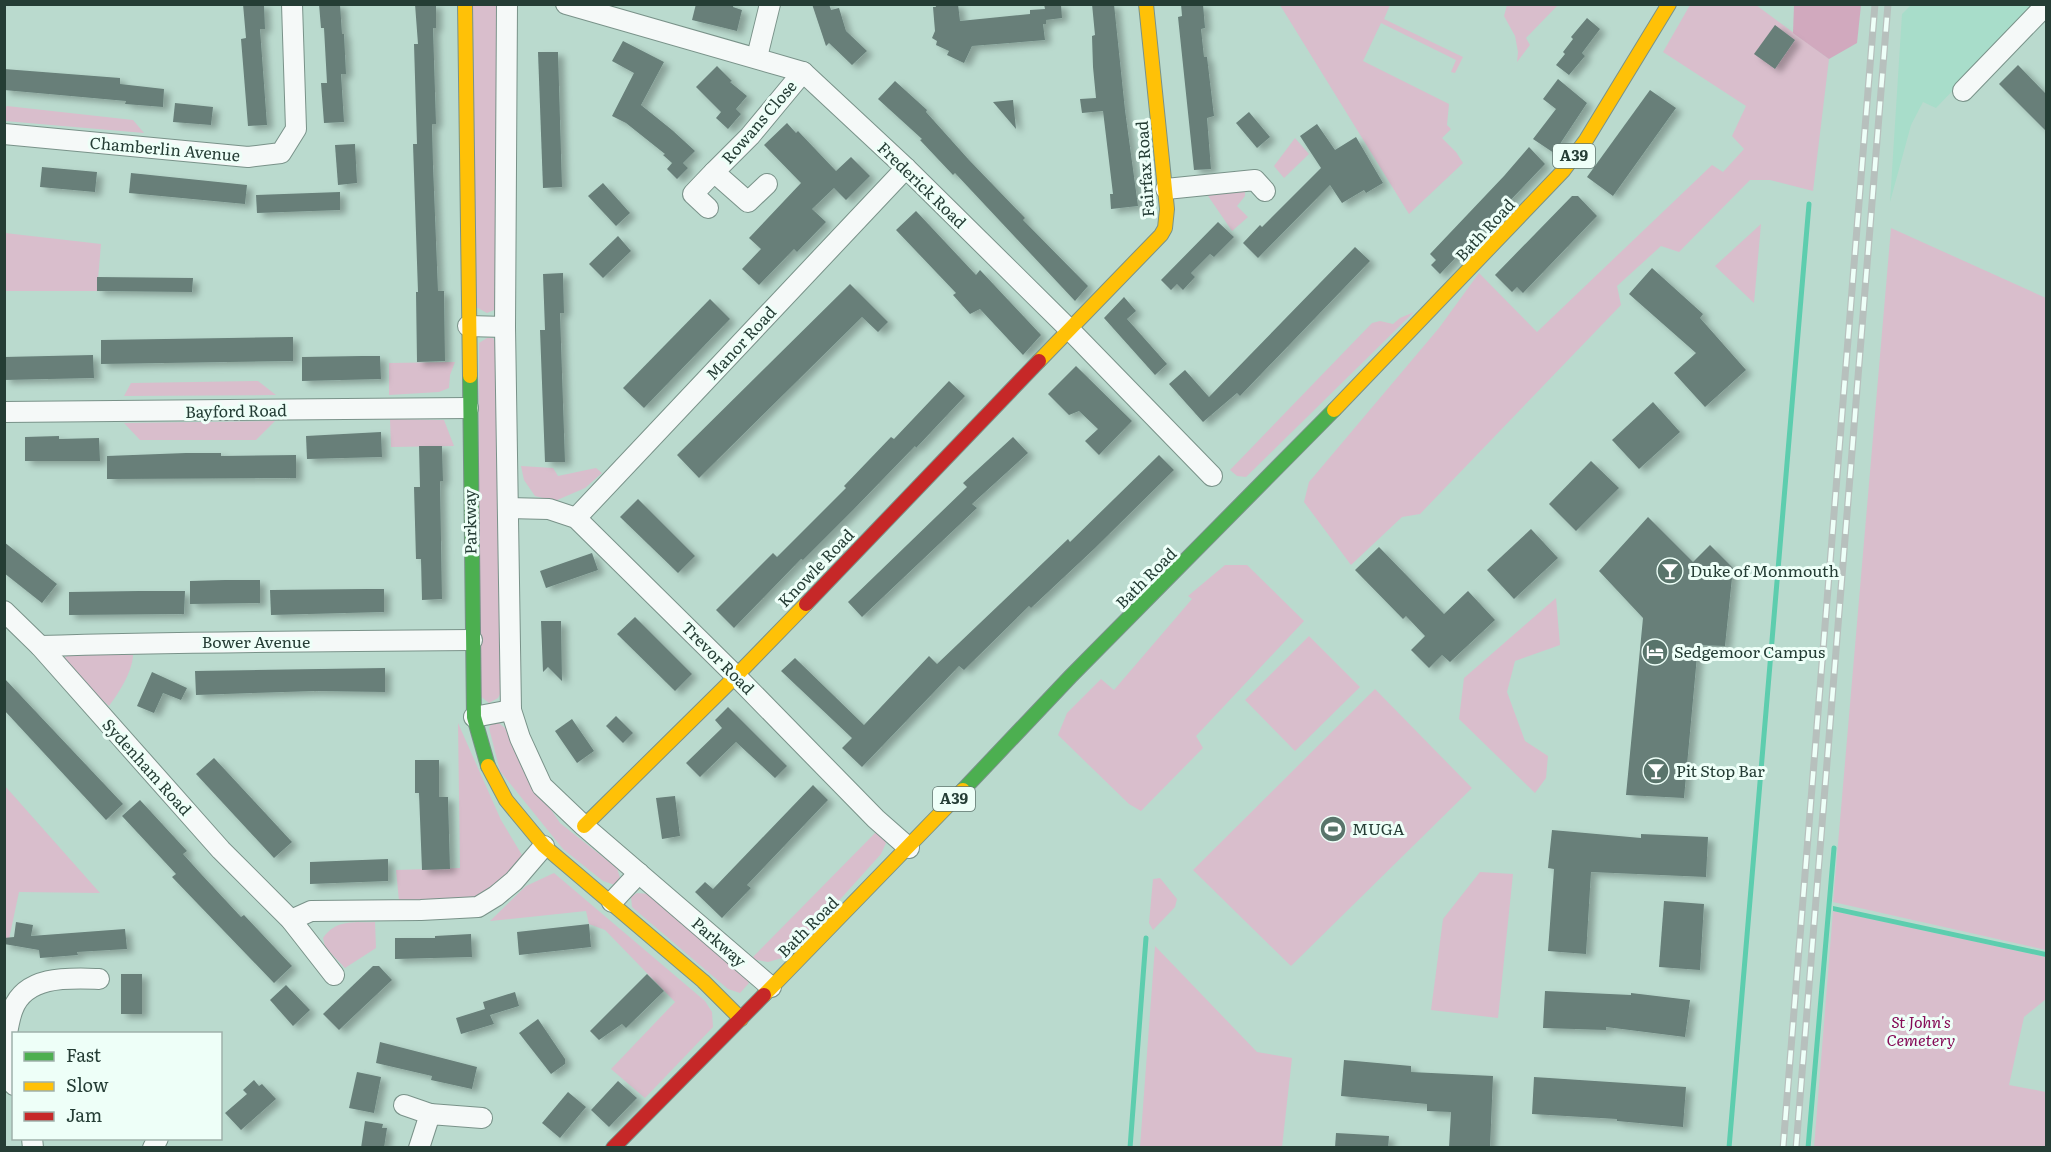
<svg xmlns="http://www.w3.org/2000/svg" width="2051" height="1152" viewBox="0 0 2051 1152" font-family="Literata,serif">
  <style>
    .built { fill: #a8ddca }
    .green { fill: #d9becc }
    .forest { fill: #d1a9be }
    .water { fill: #5dcdae }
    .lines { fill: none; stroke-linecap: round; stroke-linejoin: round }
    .stream { stroke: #5dcdae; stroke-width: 5 }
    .building { fill: #677f79; filter: url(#shadow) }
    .street-casing { stroke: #799289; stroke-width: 22 }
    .fast-casing { stroke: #799289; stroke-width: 16 }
    .slow-casing { stroke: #799289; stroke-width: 16 }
    .jam-casing { stroke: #799289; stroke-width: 16 }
    .street { stroke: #f5f9f8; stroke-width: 20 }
    .fast { stroke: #4caf50; stroke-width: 14 }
    .slow { stroke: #ffc107; stroke-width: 14 }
    .jam { stroke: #c62828; stroke-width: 14 }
    .rail-casing { stroke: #b7c0bd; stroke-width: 7 }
    .rail { stroke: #eefff8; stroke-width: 4.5; stroke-dasharray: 14; stroke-linecap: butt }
    .labels { text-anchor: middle; stroke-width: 6; stroke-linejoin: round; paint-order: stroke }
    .shield { fill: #eefff8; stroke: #617770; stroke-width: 1.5 }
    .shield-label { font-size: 15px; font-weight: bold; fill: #253d35 }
    .street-label { font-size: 16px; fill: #253d35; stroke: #eefff8 }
    .poi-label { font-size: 16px; fill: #253d35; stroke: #eefff8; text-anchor: start }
    .park-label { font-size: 16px; font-style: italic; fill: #850a56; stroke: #eefff8 }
  </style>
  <defs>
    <filter id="shadow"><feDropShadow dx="6" dy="4" stdDeviation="3" flood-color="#0004"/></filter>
  </defs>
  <rect width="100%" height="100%" fill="#badace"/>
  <polygon class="built" points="1911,5 2035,5 1936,108 1923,102 1911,125 1890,202 1902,14"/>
  <g class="green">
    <polygon points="473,5 496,5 499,308 487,313 476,307"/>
    <polygon points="1280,5 1390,5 1384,19 1463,57 1455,73 1451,72 1456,60 1381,23 1363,61 1449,104 1447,125 1451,129 1442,138 1456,152 1463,163 1409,214"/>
    <polygon points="1507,5 1558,5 1526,38 1530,45 1517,62 1518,52 1515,36 1504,16"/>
    <polygon points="1690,5 1756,5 1829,59 1813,191 1770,180 1750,180 1679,252 1661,246 1617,286 1621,305 1420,514 1402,517 1351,565 1304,502 1309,482 1439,328 1479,273 1537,332 1712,165 1723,172 1744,149 1732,136 1746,106 1663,52"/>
    <polygon points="7,106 133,120 144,133 5,121 5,108"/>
    <polygon points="1295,138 1309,154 1284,178 1274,166"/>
    <polygon points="1204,190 1245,190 1245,196 1237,206 1248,217 1232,231"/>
    <polygon points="1761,224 1754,303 1715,266"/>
    <polygon points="1891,228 2046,298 2046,950 1833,902"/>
    <polygon points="5,233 101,244 97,291 5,291"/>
    <polygon points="1414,312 1246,477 1237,476 1230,470 1372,323 1380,321 1393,324 1400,318"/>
    <polygon points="487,338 493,338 498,348 501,692 498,698 489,703 479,695 479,343"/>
    <polygon points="455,362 450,375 449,388 439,392 389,395 389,363"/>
    <polygon points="258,381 276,395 124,396 131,383"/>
    <polygon points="390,419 444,420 454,446 391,447"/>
    <polygon points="275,421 256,440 140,440 124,423"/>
    <polygon points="521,466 553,468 558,476 596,468 602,473 585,488 555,501 535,496 524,480"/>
    <polygon points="1225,565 1247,565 1304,621 1196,736 1203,748 1141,811 1129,804 1058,735 1067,713 1101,679 1114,690 1192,599 1188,596"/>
    <polygon points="1556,598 1560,645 1515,661 1507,692 1525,741 1548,756 1546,778 1535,793 1459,719 1464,678"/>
    <polygon points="1309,636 1360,687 1295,751 1245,700"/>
    <path d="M 75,652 L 133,655 C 132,673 119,692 109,706 L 66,667 L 63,658 Z"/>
    <polygon points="1375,689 1472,788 1291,966 1193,870"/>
    <polygon points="494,719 505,728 537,795 550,808 560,823 617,868 620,878 615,885 603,881 563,849 500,771 489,728"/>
    <polygon points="458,723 501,820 522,855 506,880 481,898 400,911 396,870 460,868"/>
    <polygon points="5,786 100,893 19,892 9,939 5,946"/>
    <polygon points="878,830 886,843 881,854 789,956 768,962 751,959"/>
    <polygon points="1480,872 1513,874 1498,1018 1431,1010 1443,919"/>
    <polygon points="554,873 705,1001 712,1012 713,1027 645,1098 611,1069 675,1002 605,930 589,924 586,911 490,921 526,886"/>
    <polygon points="1160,878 1177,899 1175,907 1153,930 1149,923 1153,879"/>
    <polygon points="637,893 649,894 743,972 749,983 740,993 728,989 632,907 631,897"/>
    <polygon points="1833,911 2046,957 2046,999 2024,1017 2009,1085 2046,1092 2046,1147 1814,1148"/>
    <path d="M 375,922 L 376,948 L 345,968 L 325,947 L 323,938 C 336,919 353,923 375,922 Z"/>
    <polygon points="1155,946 1257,1052 1292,1058 1282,1147 1140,1147"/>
  </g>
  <polygon class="forest" points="1794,5 1861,5 1857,43 1829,59 1793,33"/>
  <polygon class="water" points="1833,906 2046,952 2046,957 1833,911"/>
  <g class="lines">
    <g class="stream">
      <polyline points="1130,1148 1146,938"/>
      <polyline points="1729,1148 1809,204"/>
      <polyline points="1808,1148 1834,848"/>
    </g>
  </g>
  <g class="building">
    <polygon points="243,4 264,4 265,29 260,29 267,125 248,126 241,39 246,38"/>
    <polygon points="319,4 340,4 342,34 344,34 346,74 341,74 344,122 324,123 321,83 327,83 324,28 321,28"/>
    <polygon points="415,4 436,4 436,28 433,28 436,124 432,124 433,165 438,291 444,291 445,361 417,362 416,292 418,292 413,144 417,144 414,44 418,44"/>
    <polygon points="696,4 734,4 733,7 742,10 737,31 692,20"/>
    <polygon points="812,4 829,4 831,10 839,8 846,31 867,51 852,65 829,43 826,46"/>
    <polygon points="935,4 958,4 960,21 1030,14 1030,10 1045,9 1044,4 1061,4 1062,18 1046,20 1046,24 1043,24 1045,40 972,46 964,63 947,55 949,51 936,45 937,41 932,38 935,31 933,7 936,7"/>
    <polygon points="1092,4 1114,4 1125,110 1138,206 1111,209 1110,194 1113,194 1103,111 1082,113 1080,99 1096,98 1093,67 1092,36 1095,35"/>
    <polygon points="1181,4 1203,4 1205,28 1201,29 1204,57 1207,57 1214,116 1207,118 1211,169 1194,170 1178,17 1182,16"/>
    <polygon points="1587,18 1600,29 1582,53 1585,56 1569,75 1556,65 1565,54 1563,52 1573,39 1571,37"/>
    <polygon points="1775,25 1795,40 1775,69 1754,54"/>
    <polygon points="623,41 664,62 641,105 672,130 695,151 683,163 688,168 677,179 667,169 672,163 663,155 665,154 626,123 612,116 634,73 612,61"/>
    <polygon points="538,52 558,52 562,187 543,188"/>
    <polygon points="2018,65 2046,94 2046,131 1999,84"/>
    <polygon points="717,66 732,81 730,82 747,96 736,109 741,114 728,129 716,118 721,112 696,87"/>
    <polygon points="4,69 120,78 120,84 164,89 163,107 125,104 126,101 4,90"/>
    <polygon points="1558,79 1587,103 1554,153 1533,139 1556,109 1543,99"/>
    <polygon points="895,81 927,110 926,112 969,160 1025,218 1023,220 1088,286 1075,301 955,173 953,175 920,140 922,139 878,99"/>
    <polygon points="1650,90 1676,108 1613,196 1587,177"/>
    <polygon points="1013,100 1016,129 993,102"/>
    <polygon points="175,103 213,107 211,125 173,122"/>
    <polygon points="1249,112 1270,137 1257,148 1236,123"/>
    <polygon points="787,123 796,133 798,131 836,171 851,157 870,176 846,200 834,188 812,209 826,222 797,252 794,249 759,285 742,269 761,249 749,238 801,183 764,145"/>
    <polygon points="1317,124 1335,150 1356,137 1383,183 1366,193 1364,190 1342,203 1330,185 1258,258 1243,243 1260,225 1262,227 1321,168 1300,136"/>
    <polygon points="355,144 357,183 338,185 335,145"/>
    <polygon points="1529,147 1545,164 1440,274 1431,265 1436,260 1430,254 1504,176"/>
    <polygon points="42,167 97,172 95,192 40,187"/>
    <polygon points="131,173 247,185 245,204 129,193"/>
    <polygon points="603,183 630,213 616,226 588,196"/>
    <polygon points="340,192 340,210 257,213 256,195"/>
    <polygon points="1572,196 1578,196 1597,216 1523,293 1517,287 1512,292 1495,275"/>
    <polygon points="916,211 976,275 980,270 1041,335 1023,355 980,309 970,314 953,295 956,293 896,230"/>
    <polygon points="1218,222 1234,237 1214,257 1210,254 1191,273 1195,277 1183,290 1177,284 1171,290 1161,280"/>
    <polygon points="618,236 631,251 603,278 589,264"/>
    <polygon points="1355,247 1370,261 1240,396 1237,393 1203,422 1169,384 1185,370 1209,397"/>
    <polygon points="1652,268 1703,314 1700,318 1746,370 1705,407 1674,373 1696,353 1629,294"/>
    <polygon points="563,273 564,313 560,313 565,462 545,462 540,330 545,330 543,274"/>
    <polygon points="97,277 193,278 192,292 97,291"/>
    <polygon points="850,284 888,322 878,332 862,317 699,478 677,455"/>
    <polygon points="1124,297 1136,311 1127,319 1167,364 1155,375 1104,318"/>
    <polygon points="710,299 730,319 644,408 623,388"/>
    <polygon points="293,337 293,361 101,364 101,340"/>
    <polygon points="93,355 94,378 4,380 4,357"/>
    <polygon points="362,356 380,356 381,379 302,381 302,357"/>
    <polygon points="1076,366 1132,421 1099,455 1085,441 1098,429 1079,411 1069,415 1048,394"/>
    <polygon points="949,381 965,396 916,448 915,446 854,509 803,560 801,559 734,628 716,610 773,553 777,557 846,488 844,486 891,437 894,439"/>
    <polygon points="1653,402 1680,432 1639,469 1612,440"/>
    <polygon points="381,432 382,457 307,459 306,436"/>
    <polygon points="59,436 59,439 99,438 100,461 25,461 25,437"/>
    <polygon points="1013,437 1028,453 972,504 977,508 862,617 848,602 967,487 963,483"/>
    <polygon points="419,446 442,446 443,481 440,481 442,599 422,600 421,559 416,559 414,487 420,487"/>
    <polygon points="186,453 221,453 221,456 296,455 296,478 107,479 107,456"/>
    <polygon points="1159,455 1174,470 1094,549 1031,608 1029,606 964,670 959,666 862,767 842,748 852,738 781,671 795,658 864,725 929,656 937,664 1068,539 1070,542"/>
    <polygon points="1591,461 1619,488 1576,531 1549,504"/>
    <polygon points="638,499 695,556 678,573 620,517"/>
    <polygon points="1648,517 1693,562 1710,545 1733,568 1725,646 1698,645 1684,798 1626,795 1643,618 1599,571"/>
    <polygon points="1531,529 1558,558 1514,599 1487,570"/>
    <polygon points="4,542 57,584 42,603 4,573"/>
    <polygon points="1379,547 1444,614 1468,591 1495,620 1450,662 1442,655 1429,668 1411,650 1425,636 1406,616 1403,619 1355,570"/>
    <polygon points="592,553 598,570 546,588 540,571"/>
    <polygon points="225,580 260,580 260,603 190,604 190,581"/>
    <polygon points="367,589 384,589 384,612 271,615 270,590"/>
    <polygon points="139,591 185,591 184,614 69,615 69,592"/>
    <polygon points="635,617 692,674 675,691 617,634"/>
    <polygon points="541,621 561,621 562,681 548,667 543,672"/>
    <polygon points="385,668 385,692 315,691 196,695 195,671"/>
    <polygon points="152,672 187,688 181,700 163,693 154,713 137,706"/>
    <polygon points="4,678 123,804 106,820 4,710"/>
    <polygon points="728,707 787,766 775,778 736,742 700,777 686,763 722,728 715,720"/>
    <polygon points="616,716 633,733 623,743 606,726"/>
    <polygon points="572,719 594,751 577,763 555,731"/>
    <polygon points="214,758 292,842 274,858 196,774"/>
    <polygon points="415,760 439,760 439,797 448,797 450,869 422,870 419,793 415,793"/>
    <polygon points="813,785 828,800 747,885 751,888 722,918 695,892 705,882 713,889"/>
    <polygon points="675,796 680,836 662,839 656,798"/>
    <polygon points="140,800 187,851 183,854 201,874 241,917 244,915 292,966 274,983 172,877 176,874 122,816"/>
    <polygon points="1552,830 1641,838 1641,834 1708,837 1706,877 1591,872 1586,954 1548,951 1554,869 1548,868"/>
    <polygon points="388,859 388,881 310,884 310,862"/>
    <polygon points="1664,901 1704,904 1700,970 1659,967"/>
    <polygon points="16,922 33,925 31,936 125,929 127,949 77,952 78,955 40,958 39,950 4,944 4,938 14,937"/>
    <polygon points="589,924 591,947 519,955 517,932"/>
    <polygon points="471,934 472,957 395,959 395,938 435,938 435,936"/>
    <polygon points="373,966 379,966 392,980 339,1030 323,1014"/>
    <rect x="121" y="974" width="21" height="40"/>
    <polygon points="647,974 664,991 626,1028 622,1024 599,1040 590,1031"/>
    <polygon points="286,985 310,1010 293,1026 270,1000"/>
    <polygon points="1545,991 1631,995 1631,993 1690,1000 1685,1037 1606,1027 1606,1030 1543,1028"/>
    <polygon points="515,992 519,1006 490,1015 494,1024 461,1034 456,1018 485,1009 483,1002"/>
    <polygon points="538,1019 565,1059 565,1064 551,1074 519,1033"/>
    <polygon points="380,1042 477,1067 472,1089 431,1080 432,1076 376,1063"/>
    <polygon points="1344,1060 1411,1066 1411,1072 1493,1076 1490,1148 1449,1148 1451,1112 1427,1111 1427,1104 1341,1096"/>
    <polygon points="357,1072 381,1077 374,1113 349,1108"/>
    <polygon points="1534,1077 1686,1087 1683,1127 1617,1121 1617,1119 1532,1114"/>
    <polygon points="254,1080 259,1086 262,1084 276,1099 241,1130 225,1113 247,1094 243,1090"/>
    <polygon points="618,1081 637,1098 609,1127 591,1110"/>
    <polygon points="568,1092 586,1107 560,1138 542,1123"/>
    <polygon points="365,1121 383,1124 382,1128 387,1128 384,1148 361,1148"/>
    <polygon points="1336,1133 1389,1136 1388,1148 1335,1148"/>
  </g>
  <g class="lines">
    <defs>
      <g id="street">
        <polyline points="507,4 505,327 511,710 520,738 542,786 584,826 771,987"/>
        <polyline points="566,4 803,72 906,168 1070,330 1212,476"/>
        <polyline points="757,57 770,4"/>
        <polyline points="1963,91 2046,5"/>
        <polyline points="4,134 248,157 281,153 296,129 292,4"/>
        <polyline points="714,172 750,136 803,72"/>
        <polyline points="1166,189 1255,180 1265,191"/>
        <polyline points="708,208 693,194 714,172 748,202 767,184"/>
        <polyline points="468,326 505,327"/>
        <polyline points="4,412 468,408"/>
        <polyline points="508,508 549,509 576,518 736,676 876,819 909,848"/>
        <polyline points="576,518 906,168"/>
        <polyline points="4,611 40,646 221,850 291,920 334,975"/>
        <path d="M 40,646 C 184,642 328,641 472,640"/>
        <polyline points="474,717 511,710"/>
        <polyline points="612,902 639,873"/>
        <polyline points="291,920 311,911 421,910 478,907 496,896 514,881 544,846"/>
        <path d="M 4,1050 C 7,1037 8,1021 13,1009 C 26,975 69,978 99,979"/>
        <polyline points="4,1051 14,1085"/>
        <polyline points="404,1105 430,1114"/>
        <polyline points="32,1138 33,1148"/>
        <polyline points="153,1148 158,1138"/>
        <polyline points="419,1148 430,1114 482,1118"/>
      </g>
      <g id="fast">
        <polyline points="470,376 474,717 488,766"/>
        <polyline points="963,790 1071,676 1334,410"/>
      </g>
      <g id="slow">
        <polyline points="465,4 470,376"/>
        <polyline points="1039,361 1161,235 1165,228 1167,209 1146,4"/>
        <polyline points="1334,410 1563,171 1586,140 1669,4"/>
        <polyline points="488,766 506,800 544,846 703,981 741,1019"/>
        <polyline points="584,826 736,676 806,604"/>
        <polyline points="764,995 963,790"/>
      </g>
      <g id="jam">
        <polyline points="806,604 1039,361"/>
        <polyline points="613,1148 764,995"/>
      </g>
    </defs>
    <use href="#street" class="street-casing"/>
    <use href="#fast" class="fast-casing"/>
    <use href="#slow" class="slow-casing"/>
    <use href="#jam" class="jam-casing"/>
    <use href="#street" class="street"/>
    <use href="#fast" class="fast"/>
    <use href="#slow" class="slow"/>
    <use href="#jam" class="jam"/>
    <defs>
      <g id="rail">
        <polyline points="1783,1148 1875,4"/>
        <polyline points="1796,1148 1888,4"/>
      </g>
    </defs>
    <use href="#rail" class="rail-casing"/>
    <use href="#rail" class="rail"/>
  </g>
  <defs>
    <symbol id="bar-disc" viewBox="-11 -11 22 22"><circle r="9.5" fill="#59746b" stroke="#eefff8"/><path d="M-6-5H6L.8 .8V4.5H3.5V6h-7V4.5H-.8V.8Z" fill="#fff"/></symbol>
    <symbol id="hotel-disc" viewBox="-11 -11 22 22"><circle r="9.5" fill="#59746b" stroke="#eefff8"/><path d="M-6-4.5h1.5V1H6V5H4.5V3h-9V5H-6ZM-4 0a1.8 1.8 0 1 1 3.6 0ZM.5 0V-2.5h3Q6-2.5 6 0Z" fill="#fff"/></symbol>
    <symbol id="stadium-disc" viewBox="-11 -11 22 22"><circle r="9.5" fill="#59746b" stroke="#eefff8"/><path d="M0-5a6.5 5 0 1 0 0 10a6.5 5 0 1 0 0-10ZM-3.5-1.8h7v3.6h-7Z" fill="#fff"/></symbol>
  </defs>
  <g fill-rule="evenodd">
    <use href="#bar-disc" x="1655" y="556" width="30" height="30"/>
    <use href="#hotel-disc" x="1640" y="637" width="30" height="30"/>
    <use href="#bar-disc" x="1641" y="756" width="30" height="30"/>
    <use href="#stadium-disc" x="1318" y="814" width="30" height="30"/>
  </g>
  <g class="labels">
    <g class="shield">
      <rect x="1553" y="144" width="42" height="24" rx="4.5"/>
      <rect x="933" y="787" width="42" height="24" rx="4.5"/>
    </g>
    <g class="shield-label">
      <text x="1574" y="161">A39</text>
      <text x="954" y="804">A39</text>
    </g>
    <g class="street-label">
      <text transform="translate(759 122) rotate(-49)" y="6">Rowans Close</text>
      <text transform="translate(165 149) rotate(5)" y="6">Chamberlin Avenue</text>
      <text transform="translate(1145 169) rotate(-94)" y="6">Fairfax Road</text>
      <text transform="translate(922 185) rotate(44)" y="6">Frederick Road</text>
      <text transform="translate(1485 230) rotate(-47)" y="6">Bath Road</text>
      <text transform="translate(741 343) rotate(-47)" y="6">Manor Road</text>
      <text transform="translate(236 411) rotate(-1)" y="6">Bayford Road</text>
      <text transform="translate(470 522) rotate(-91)" y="6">Parkway</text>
      <text transform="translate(816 568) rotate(-46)" y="6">Knowle Road</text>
      <text transform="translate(1146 578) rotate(-45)" y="6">Bath Road</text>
      <text x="256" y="648">Bower Avenue</text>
      <text transform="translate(718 658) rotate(45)" y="6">Trevor Road</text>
      <text transform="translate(147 767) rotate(48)" y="6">Sydenham Road</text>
      <text transform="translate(808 927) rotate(-45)" y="6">Bath Road</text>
      <text transform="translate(719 942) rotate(41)" y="6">Parkway</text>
    </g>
    <g class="poi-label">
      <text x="1690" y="577">Duke of Monmouth</text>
      <text x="1674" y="658">Sedgemoor Campus</text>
      <text x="1676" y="777">Pit Stop Bar</text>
      <text x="1352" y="835">MUGA</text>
    </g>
    <g class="park-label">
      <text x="1921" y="1028">St John's<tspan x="1921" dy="18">Cemetery</tspan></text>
    </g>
  </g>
  <rect width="2051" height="1152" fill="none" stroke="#253d35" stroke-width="12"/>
  <rect x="12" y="1032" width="210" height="108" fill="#eefff8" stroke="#9eb1aa" stroke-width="1.5"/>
  <rect x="24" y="1052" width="30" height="9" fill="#4caf50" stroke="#9eb1aa" stroke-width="1.5"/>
  <text x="66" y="1062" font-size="18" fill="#253d35">Fast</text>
  <rect x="24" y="1082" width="30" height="9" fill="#ffc107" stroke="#9eb1aa" stroke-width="1.5"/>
  <text x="66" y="1092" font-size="18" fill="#253d35">Slow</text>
  <rect x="24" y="1112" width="30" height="9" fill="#c62828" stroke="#9eb1aa" stroke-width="1.5"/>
  <text x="66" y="1122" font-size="18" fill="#253d35">Jam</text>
</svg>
